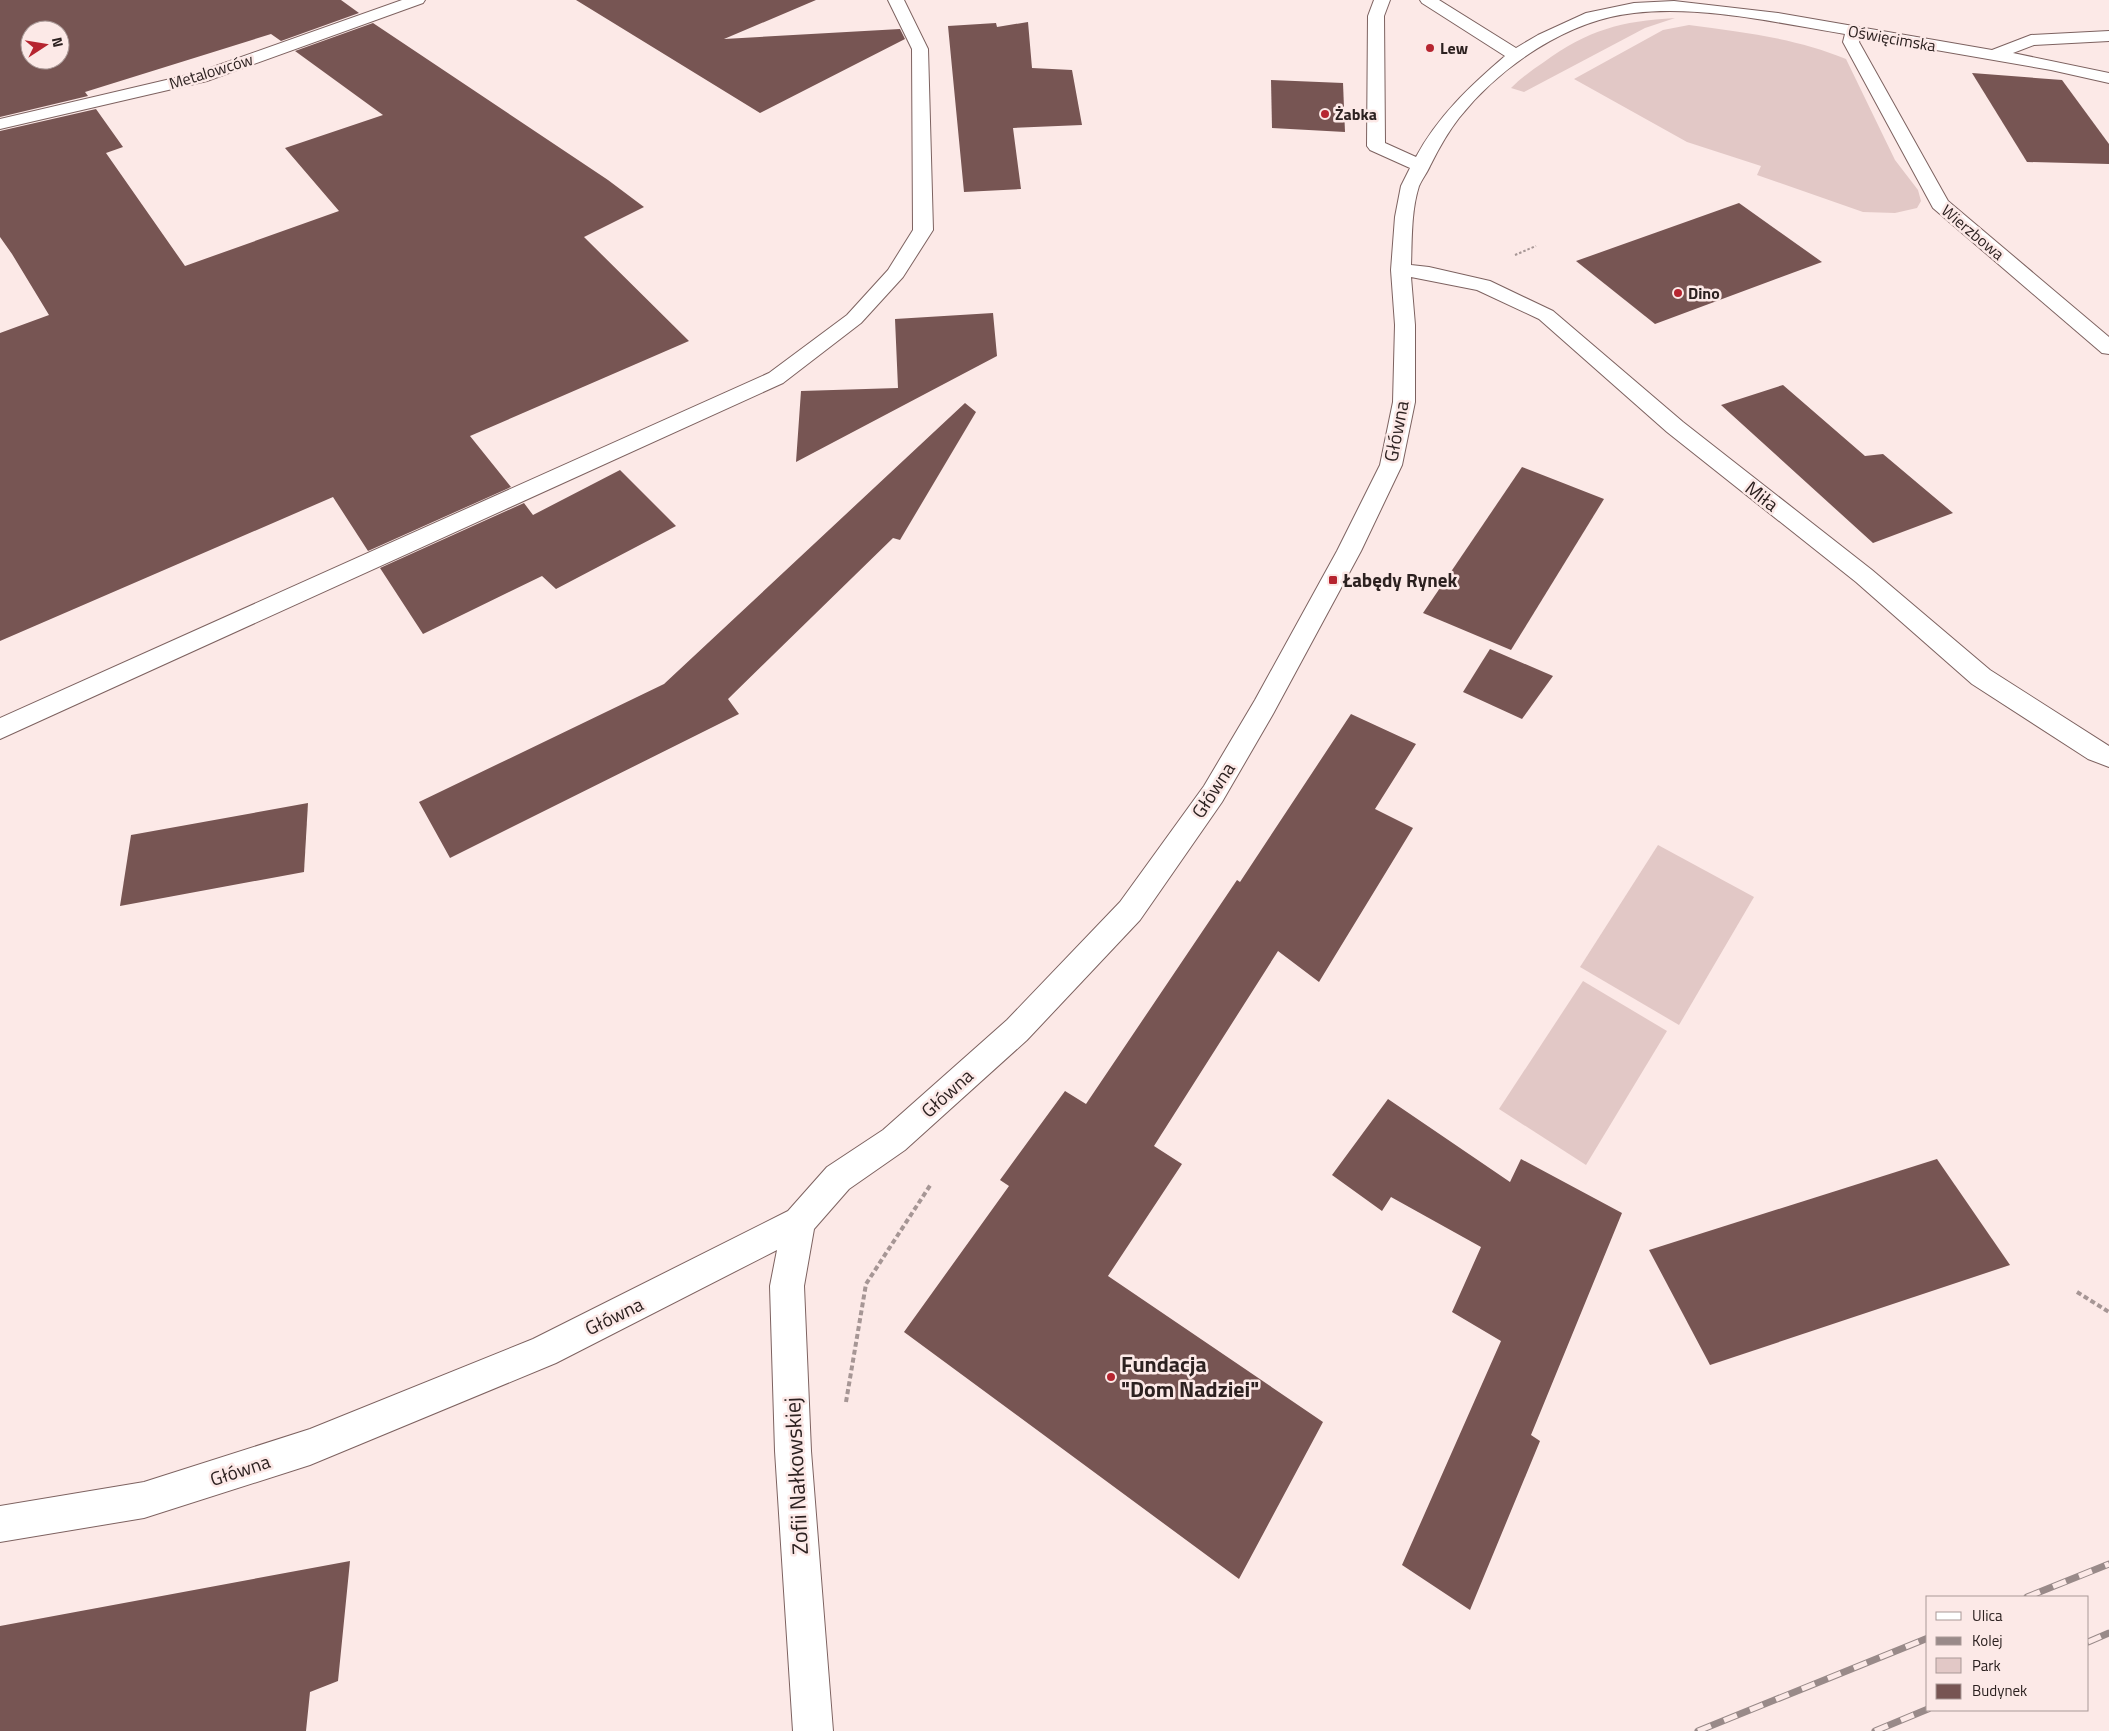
<svg xmlns="http://www.w3.org/2000/svg" width="2109" height="1731" viewBox="0 0 2109 1731" font-family="'Titillium Web',sans-serif">
  <style>
    .green { fill: #e2c8c6 }
    .building { fill: #775553; fill-rule: evenodd }
    .lines { fill: none; stroke-linecap: round; stroke-linejoin: round }
    .minor-casing { stroke: #7d6260; stroke-width: 2 }
    .path-far1 { stroke: #a69695; stroke-width: 2; stroke-dasharray: 2.5 2; stroke-linecap: butt }
    .path { stroke: #a69695; stroke-width: 4; stroke-dasharray: 5 3; stroke-linecap: butt }
    .minor { fill: #fff; fill-rule: evenodd }
    .rail-casing { stroke: #998a89; stroke-width: 7 }
    .rail { stroke: #fce9e7; stroke-width: 5; stroke-dasharray: 14; stroke-linecap: butt }
    .poi-dot { fill: #b62530; stroke: #fce9e7; stroke-width: 2 }
    .labels { text-anchor: middle; stroke-width: 5; stroke-linejoin: round; paint-order: stroke }
    .far-street-label { font-size: 16px; fill: #2c2120; stroke: #fce9e7 }
    .far-poi-label { font-size: 16px; font-weight: bold; fill: #2c2120; stroke: #fce9e7; text-anchor: start }
    .street-label { font-size: 19px; fill: #2c2120; stroke: #fce9e7 }
    .poi-label { font-size: 19px; font-weight: bold; fill: #2c2120; stroke: #fce9e7; text-anchor: start }
    .near-poi-label { font-size: 22px; font-weight: bold; fill: #2c2120; stroke: #fce9e7; text-anchor: start }
    .near-street-label { font-size: 22px; fill: #2c2120; stroke: #fce9e7 }
  </style>
  <rect width="100%" height="100%" fill="#fce9e7"/>
  <g class="green">
    <path d="M 1675,18 L 1645,28 L 1524,92 L 1511,88 C 1521,78 1532,70 1544,62 C 1588,30 1621,21 1675,18 Z"/>
    <path d="M 1689,25 C 1742,32 1795,38 1846,59 L 1895,160 L 1918,190 L 1921,201 L 1917,208 L 1895,213 L 1863,212 L 1757,175 L 1761,166 L 1687,142 L 1574,79 L 1663,30 Z"/>
    <polygon points="1658,845 1754,897 1679,1025 1580,967"/>
    <polygon points="1583,981 1667,1031 1586,1165 1499,1109"/>
  </g>
  <g class="building">
    <path d="M 0,0 L 341,0 L 359,13 L 281,41 L 271,34 L 85,92 L 88,96 L 0,117 ZM 30,30 L 60,30 L 60,60 L 30,60 Z"/>
    <polygon points="576,0 816,0 724,39 900,29 905,39 760,113"/>
    <polygon points="1028,22 1032,68 1072,70 1082,125 1013,128 1021,189 964,192 948,26 996,23 997,27"/>
    <polygon points="373,23 608,180 644,207 584,237 689,341 470,436 511,487 368,551 333,497 0,641 0,333 49,315 12,254 0,237 0,131 96,109 123,147 106,153 185,266 339,211 285,148 383,115 295,51"/>
    <polygon points="1972,73 2062,80 2109,144 2109,164 2027,162"/>
    <polygon points="1271,80 1343,83 1345,132 1272,128"/>
    <polygon points="1739,203 1822,262 1655,324 1576,261"/>
    <polygon points="993,313 997,356 796,462 801,391 898,388 895,319"/>
    <polygon points="1783,385 1865,456 1883,454 1953,513 1873,543 1721,405"/>
    <polygon points="965,403 976,412 900,540 893,538 728,699 739,714 450,858 419,802 664,684"/>
    <polygon points="1522,467 1604,499 1511,650 1423,613"/>
    <polygon points="620,470 676,526 556,589 542,576 423,634 380,568 524,503 533,515"/>
    <polygon points="1490,649 1553,676 1522,719 1463,692"/>
    <polygon points="1351,714 1416,744 1375,809 1413,828 1319,982 1278,951 1154,1146 1182,1164 1108,1276 1323,1422 1239,1579 904,1332 1009,1186 1000,1180 1065,1091 1086,1104 1237,880 1240,882"/>
    <polygon points="308,803 304,872 120,906 131,835"/>
    <polygon points="1388,1099 1510,1182 1521,1159 1622,1213 1531,1435 1540,1441 1470,1610 1402,1565 1501,1341 1452,1312 1481,1247 1391,1197 1382,1211 1332,1175"/>
    <polygon points="1937,1159 2010,1265 1710,1365 1649,1250"/>
    <polygon points="350,1561 338,1681 310,1692 306,1731 0,1731 0,1626"/>
  </g>
  <g class="lines">
    <defs>
      <g id="minor">
        <polygon points="402,0 425,0 423,3 207,81 0,129 0,119 196,73"/>
        <polygon points="888,0 904,0 928,49 933,230 903,277 861,323 783,383 0,739 0,718 769,373 847,315 888,270 913,230 912,49"/>
        <path d="M 1374,0 L 1390,0 L 1384,16 L 1385,143 L 1416,157 C 1438,116 1470,86 1505,56 L 1422,3 L 1420,0 L 1439,0 L 1516,48 L 1538,35 L 1586,13 L 1634,3 L 1674,1 L 1778,13 L 1992,50 L 2031,35 L 2109,31 L 2109,41 L 2034,45 L 2013,53 L 2109,73 L 2109,83 L 2051,70 L 1861,37 L 1859,42 L 1948,201 L 2109,337 L 2109,354 L 2102,353 L 1933,208 L 1843,42 L 1845,34 C 1778,23 1702,5 1634,13 C 1568,20 1500,66 1459,118 C 1448,132 1438,150 1430,166 C 1427,173 1422,179 1419,186 C 1411,211 1412,240 1411,265 L 1429,267 L 1490,281 L 1553,311 L 1683,422 L 1872,570 L 1990,670 L 2109,746 L 2109,767 L 2088,759 L 1972,684 L 1856,582 L 1667,432 L 1539,319 L 1477,290 L 1411,277 L 1415,325 L 1415,402 L 1402,465 L 1361,551 L 1273,714 L 1222,802 L 1140,920 L 1027,1040 L 905,1150 L 849,1189 L 814,1229 L 804,1286 L 811,1451 L 833,1731 L 793,1731 L 775,1451 L 770,1286 L 777,1250 L 556,1363 L 310,1465 L 144,1518 L 0,1542 L 0,1506 L 144,1482 L 310,1429 L 533,1339 L 788,1211 L 827,1167 L 883,1130 L 1007,1020 L 1120,902 L 1204,786 L 1255,700 L 1337,551 L 1380,465 L 1393,402 L 1395,325 L 1391,270 L 1395,217 L 1401,186 L 1410,168 L 1370,150 L 1367,146 L 1368,16 Z"/>
      </g>
    </defs>
    <use href="#minor" class="minor-casing"/>
    <polyline class="path-far1" points="1515,255 1536,246"/>
    <g class="path">
      <polyline points="2077,1292 2109,1312"/>
      <polyline points="846,1402 866,1284 931,1184"/>
    </g>
    <use href="#minor" class="minor"/>
    <defs>
      <g id="rail">
        <polyline points="2027,1597 2109,1564"/>
        <polyline points="2088,1642 2109,1633"/>
        <polyline points="1698,1731 1928,1638"/>
        <polyline points="1875,1731 1928,1709"/>
      </g>
    </defs>
    <use href="#rail" class="rail-casing"/>
    <use href="#rail" class="rail"/>
  </g>
  <g class="poi-dot">
    <circle cx="1430" cy="48" r="5"/>
    <circle cx="1325" cy="114" r="5"/>
    <circle cx="1678" cy="293" r="5"/>
    <rect x="1328" y="575" width="10" height="10" rx="2.5"/>
    <circle cx="1111" cy="1377" r="5"/>
  </g>
  <g class="labels">
    <g class="far-street-label">
      <text transform="translate(1892 38) rotate(10)" y="6">Oświęcimska</text>
      <text transform="translate(211 71) rotate(-17)" y="6">Metalowców</text>
      <text transform="translate(1973 232) rotate(40)" y="6">Wierzbowa</text>
    </g>
    <g class="far-poi-label">
      <text x="1440" y="54">Lew</text>
      <text x="1335" y="120">Żabka</text>
      <text x="1688" y="299">Dino</text>
    </g>
    <g class="street-label">
      <text transform="translate(1396 431) rotate(-79)" y="7">Główna</text>
      <text transform="translate(1762 496) rotate(38)" y="7">Miła</text>
      <text transform="translate(1213 790) rotate(-57)" y="7">Główna</text>
      <text transform="translate(947 1093) rotate(-42)" y="7">Główna</text>
      <text transform="translate(614 1316) rotate(-26)" y="7">Główna</text>
      <text transform="translate(240 1470) rotate(-18)" y="7">Główna</text>
    </g>
    <g class="poi-label">
      <text x="1343" y="587">Łabędy Rynek</text>
    </g>
    <g class="near-poi-label">
      <text x="1121" y="1372">Fundacja<tspan x="1121" dy="25">"Dom Nadziei"</tspan></text>
    </g>
    <g class="near-street-label">
      <text transform="translate(796 1476) rotate(-93)" y="8">Zofii Nałkowskiej</text>
    </g>
  </g>
  <rect x="1926" y="1596" width="162" height="115" fill="#fce9e7" stroke="#a99997"/>
  <rect x="1936" y="1612" width="25" height="8" fill="#ffffff" stroke="#a99997"/>
  <text x="1972" y="1621" font-size="15" fill="#2c2120">Ulica</text>
  <rect x="1936" y="1637" width="25" height="8" fill="#998a89" stroke="#a99997"/>
  <text x="1972" y="1646" font-size="15" fill="#2c2120">Kolej</text>
  <rect x="1936" y="1658" width="25" height="15" fill="#e2c8c6" stroke="#a99997"/>
  <text x="1972" y="1671" font-size="15" fill="#2c2120">Park</text>
  <rect x="1936" y="1684" width="25" height="15" fill="#775553" stroke="#a99997"/>
  <text x="1972" y="1696" font-size="15" fill="#2c2120">Budynek</text>
  <g transform="translate(45 45) rotate(78)"><circle r="24" fill="#fce9e7" stroke="#a99997"/>
  <path d="M0-4L9 19L0 12L-9 19Z" fill="#b62530"/>
  <text y="-8" font-size="14" font-weight="bold" text-anchor="middle" fill="#2c2120">N</text>
  </g>
</svg>
